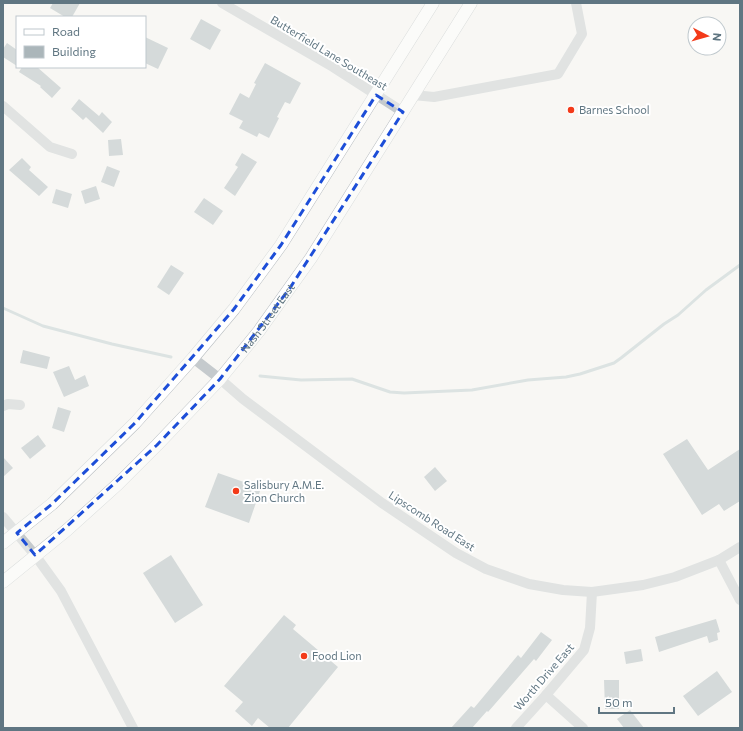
<svg xmlns="http://www.w3.org/2000/svg" width="743" height="731" viewBox="0 0 743 731" font-family="Commissioner,sans-serif">
  <style>
    .lines { fill: none; stroke-linecap: round; stroke-linejoin: round }
    .stream { stroke: #bbcacd; stroke-width: 3 }
    .building { fill: #abb6ba }
    .major-casing { stroke: #b8bdc0; stroke-width: 13 }
    .minor { stroke: #c5cacd; stroke-width: 10 }
    .major { stroke: #fff; stroke-width: 12 }
    .marked { fill: none; stroke: #1d4ed8; stroke-width: 3; stroke-dasharray: 8 5; stroke-linejoin: round }
    .poi-dot { fill: #f33a19; stroke: #fff; stroke-width: 1.5 }
    .labels { text-anchor: middle; stroke-width: 4; stroke-linejoin: round; paint-order: stroke }
    .street-label { font-size: 11px; fill: #607682; stroke: #fff }
    .poi-label { font-size: 11px; fill: #607682; stroke: #fff; text-anchor: start }
  </style>
  <rect width="100%" height="100%" fill="#f8f7f4"/>
  <g class="lines">
    <g class="stream">
      <polyline points="3,308 43,326 112,344 171,357"/>
      <polyline points="260,376 301,380 352,379 390,392 404,393 472,390 528,380 566,377 580,374 614,363 621,358 664,324 678,315 706,290 740,265"/>
    </g>
  </g>
  <g class="building">
    <polygon points="53,3 80,3 72,17 65,17 50,8"/>
    <polygon points="201,19 221,30 210,50 190,39"/>
    <polygon points="145,37 168,48 158,69 145,63"/>
    <polygon points="7,43 17,50 17,66 3,57 3,49"/>
    <polygon points="265,63 301,83 290,104 285,102 277,117 279,118 269,138 259,133 257,137 239,128 243,121 229,114 240,93 249,98 256,84 254,83"/>
    <polygon points="22,67 37,67 61,88 52,98 40,87 41,86 19,72"/>
    <polygon points="79,99 99,116 102,112 112,122 103,133 86,117 83,120 71,109"/>
    <polygon points="121,139 123,155 109,156 108,140"/>
    <polygon points="242,153 257,162 235,196 224,188 238,167 235,165"/>
    <polygon points="22,158 31,167 29,170 48,187 39,196 9,170"/>
    <polygon points="107,166 120,171 114,187 101,182"/>
    <polygon points="96,186 100,199 85,204 81,191"/>
    <polygon points="56,189 72,194 68,208 52,203"/>
    <polygon points="204,198 223,211 213,225 194,212"/>
    <polygon points="171,265 184,273 169,295 157,287"/>
    <polygon points="23,350 50,357 47,369 20,363"/>
    <polygon points="69,366 75,380 85,375 89,386 64,397 53,372"/>
    <polygon points="58,407 71,411 64,432 52,428"/>
    <polygon points="38,435 46,446 30,459 21,448"/>
    <polygon points="687,439 708,470 740,449 740,501 724,511 719,504 702,515 663,454"/>
    <polygon points="3,457 13,468 3,477"/>
    <polygon points="435,467 447,481 435,491 424,477"/>
    <polygon points="218,473 261,488 249,523 205,507"/>
    <polygon points="171,555 203,605 175,623 143,573"/>
    <polygon points="284,615 296,625 293,629 338,667 288,728 270,728 258,718 252,726 235,711 243,702 224,686"/>
    <polygon points="716,619 720,632 717,633 718,640 709,643 707,636 659,652 655,637"/>
    <polygon points="541,632 552,640 536,661 534,659 488,712 487,711 472,728 451,728 471,706 474,708 518,655 521,658"/>
    <polygon points="641,649 643,661 626,664 624,652"/>
    <polygon points="717,671 732,692 698,716 683,696"/>
    <polygon points="604,680 619,680 619,709 605,709"/>
    <polygon points="630,710 644,728 624,728 617,719"/>
  </g>
  <g class="lines">
    <defs>
      <g id="major">
        <polyline points="3,543 52,504 135,423 193,358 234,309 281,245 433,3"/>
        <path id="s1" d="M 3,582 L 67,530 L 118,484 L 157,445 L 220,379 L 259,331 L 311,258 L 471,3"/>
      </g>
    </defs>
    <use href="#major" class="major-casing"/>
    <g class="minor">
      <polyline points="222,3 333,67 403,112"/>
      <polyline points="413,95 434,97 558,74 582,34 576,3"/>
      <polyline points="3,106 50,147 72,154"/>
      <polyline points="193,358 220,379 243,399 382,503 456,553 486,569 529,584 563,590 592,592 643,585 675,577 719,560 740,547"/>
      <polyline points="3,406 8,404 20,405"/>
      <polyline points="3,517 35,555 61,591 133,728"/>
      <polyline points="719,560 740,600"/>
      <polyline points="546,695 583,728"/>
      <polyline points="516,728 546,695 584,650 590,628 592,592"/>
    </g>
    <use href="#major" class="major"/>
  </g>
  <path d="M0 0H743V731H0ZM 376,95 L 403,112 L 290,288 L 220,379 L 157,445 L 35,555 L 17,533 L 52,504 L 135,423 L 234,309 L 281,245 Z" fill="#f8f7f4" fill-opacity=".55" fill-rule="evenodd"/>
  <path class="marked" d="M 376,95 L 403,112 L 290,288 L 220,379 L 157,445 L 35,555 L 17,533 L 52,504 L 135,423 L 234,309 L 281,245 Z"/>
  <g class="poi-dot">
    <circle cx="571" cy="110" r="4"/>
    <circle cx="236" cy="491" r="4"/>
    <circle cx="304" cy="656" r="4"/>
  </g>
  <g class="labels">
    <g class="street-label">
      <text transform="translate(329 53) rotate(31)" y="4">Butterfield Lane Southeast</text>
      <text dy="4" stroke="none"><textPath href="#s1" startOffset="375">Nash Street East</textPath></text>
      <text transform="translate(432 521) rotate(33)" y="4">Lipscomb Road East</text>
      <text transform="translate(544 677) rotate(-49)" y="4">Worth Drive East</text>
    </g>
    <g class="poi-label">
      <text x="579" y="114">Barnes School</text>
      <text x="244" y="489">Salisbury A.M.E.<tspan x="244" dy="13">Zion Church</tspan></text>
      <text x="312" y="660">Food Lion</text>
    </g>
  </g>
  <rect width="743" height="731" fill="none" stroke="#607682" stroke-width="8"/>
  <rect x="16" y="16" width="130" height="52" fill="#ffffff" stroke="#bfc8cd"/>
  <rect x="24" y="29" width="20" height="6" fill="#ffffff" stroke="#bfc8cd"/>
  <text x="52" y="36" font-size="12" fill="#607682">Road</text>
  <rect x="24" y="46" width="20" height="12" fill="#abb6ba" stroke="#bfc8cd"/>
  <text x="52" y="56" font-size="12" fill="#607682">Building</text>
  <g transform="translate(707 36) rotate(96)"><circle r="19" fill="#ffffff" stroke="#bfc8cd"/>
  <path d="M0-3L7 15L0 10L-7 15Z" fill="#f33a19"/>
  <text y="-6" font-size="11" font-weight="bold" text-anchor="middle" fill="#607682">N</text>
  </g>
  <path d="M599 707v6h75v-6" fill="none" stroke="#607682" stroke-width="2"/>
  <text x="605" y="707" font-size="12" fill="#607682" stroke="#ffffff" stroke-width="3" paint-order="stroke">50 m</text>
</svg>
